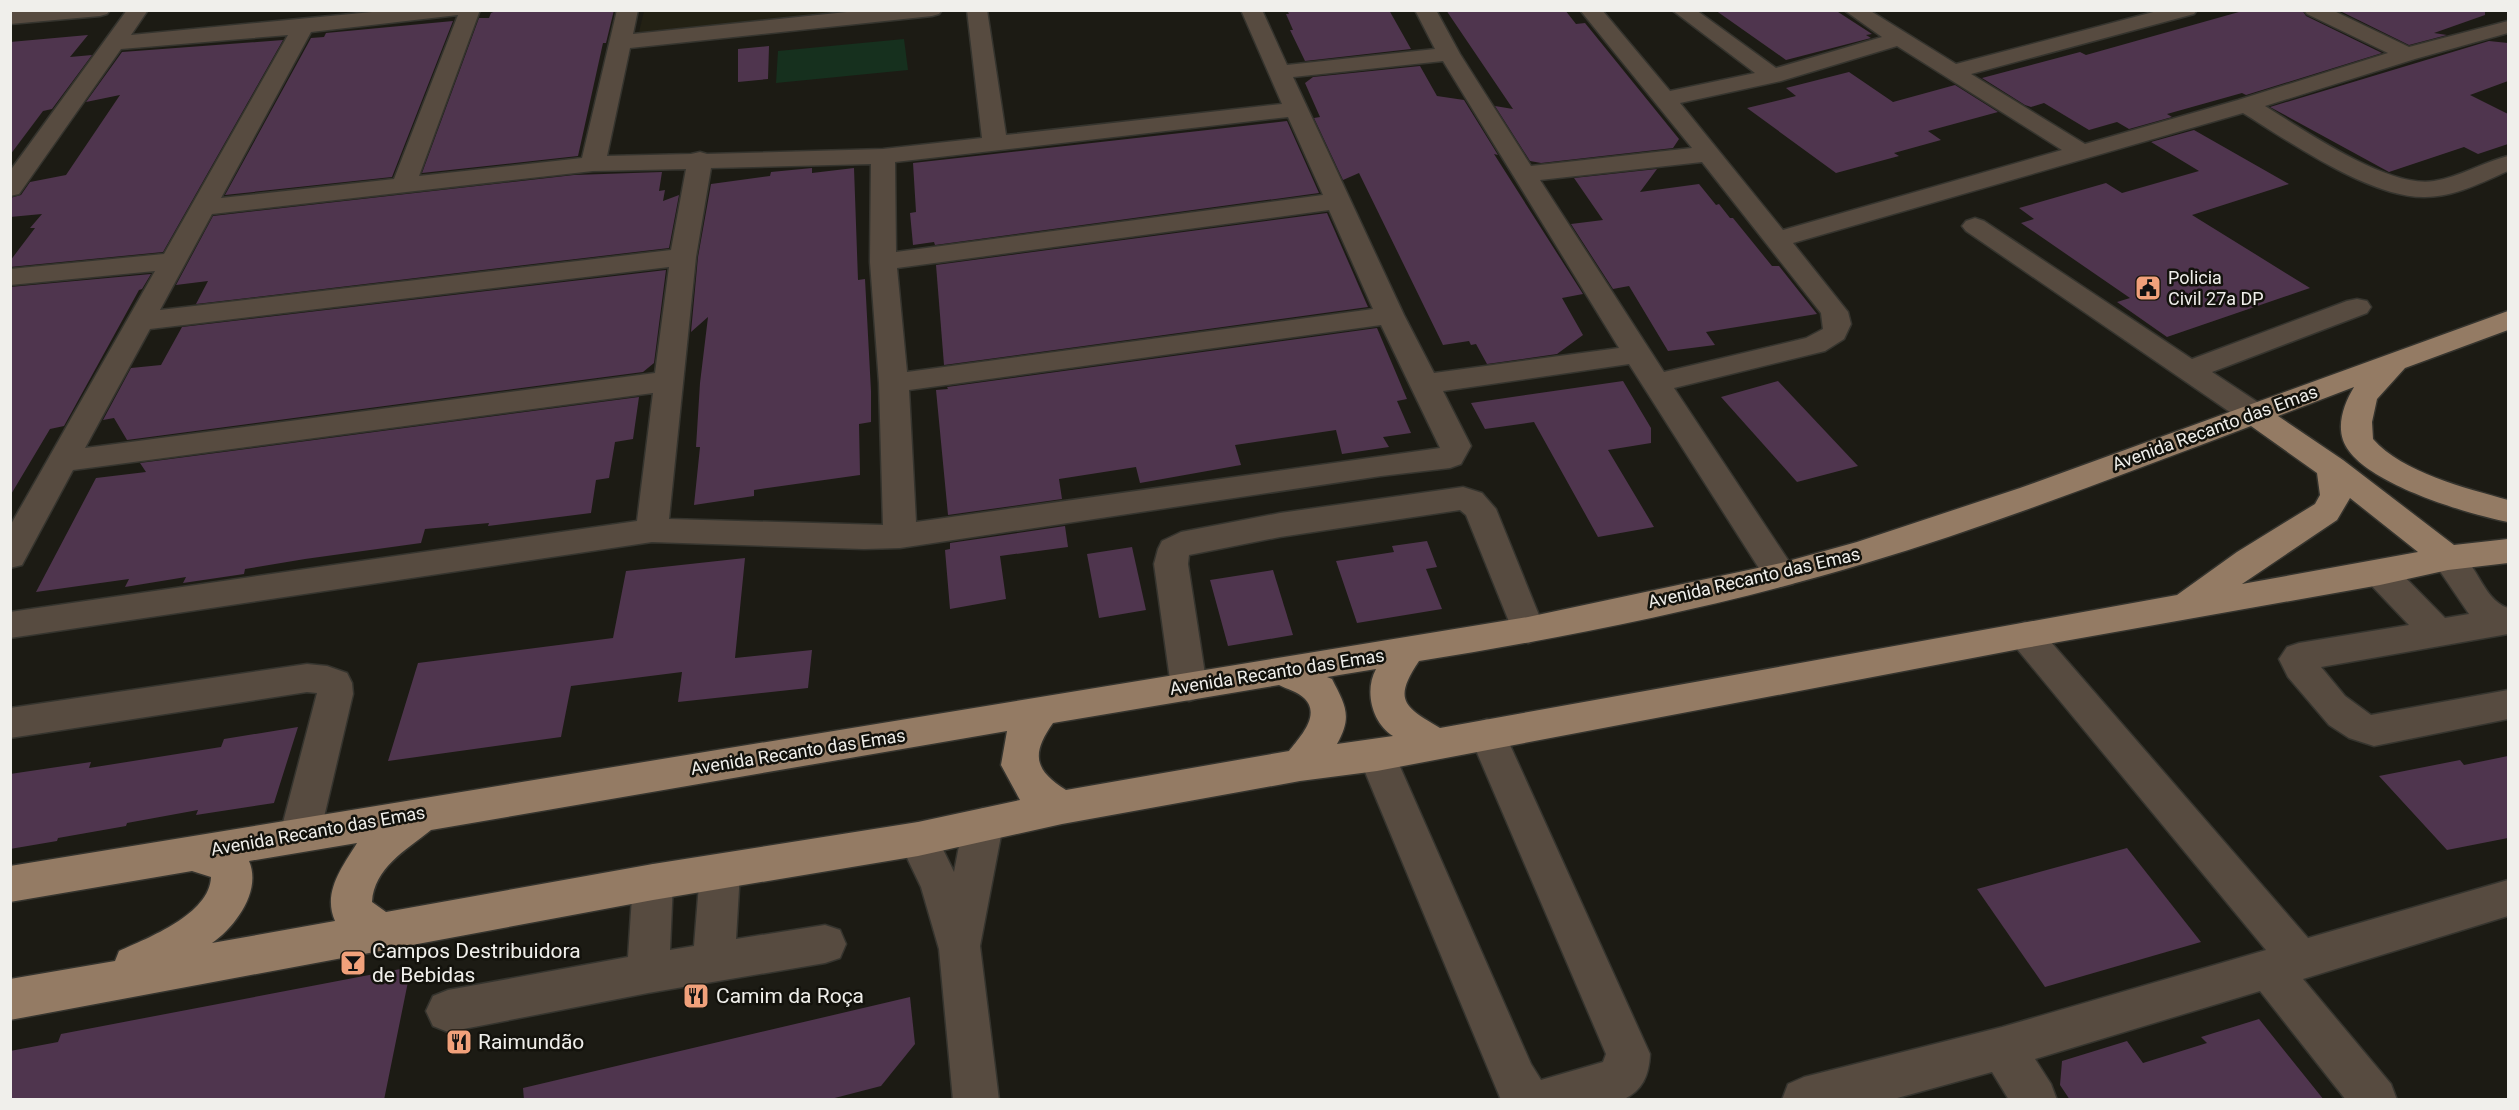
<svg xmlns="http://www.w3.org/2000/svg" width="2519" height="1110" viewBox="0 0 2519 1110" font-family="Roboto,sans-serif">
  <style>
    .built { fill: #232114 }
    .green { fill: #16301e }
    .building { fill: #4f354e }
    .lines { fill: none; stroke-linecap: round; stroke-linejoin: round }
    .minor-casing { stroke: #35342e; stroke-width: 3 }
    .major-casing { stroke: #35342e; stroke-width: 3 }
    .minor { fill: #574b40; fill-rule: evenodd }
    .major { fill: #947b64; fill-rule: evenodd }
    .labels { text-anchor: middle; stroke-width: 5; stroke-linejoin: round; paint-order: stroke }
    .poi-label { font-size: 18px; fill: #f0efeb; stroke: #13120c; text-anchor: start }
    .street-label { font-size: 18px; fill: #f0efeb; stroke: #13120c }
    .near-poi-label { font-size: 21px; fill: #f0efeb; stroke: #13120c; text-anchor: start }
  </style>
  <rect width="100%" height="100%" fill="#1c1b14"/>
  <path class="built" d="M644 11H864L639 32Z"/>
  <path class="green" d="M904 39 908 70 776 83 778 51Z"/>
  <g class="building">
    <path d="M498 10H614L606 43H603L578 156 422 173 479 18H489L491 13Z"/>
    <path d="M1287 10H1389L1411 49 1305 61 1290 30H1293L1286 14H1289Z"/>
    <path d="M1446 10H1565L1576 24 1585 23 1679 139 1673 148 1541 163 1530 161 1495 106 1513 109Z"/>
    <path d="M1715 10H1835L1872 34 1866 35 1871 38 1786 60Z"/>
    <path d="M2246 10H2302L2306 16 2382 53 2246 95 2242 93 2167 114 2172 117 2129 129 2117 122 2089 130 2044 103 2031 107 2025 105 1982 78 2080 52 2086 55Z"/>
    <path d="M2338 10H2485V15L2434 33 2447 35 2409 45Z"/>
    <path d="M453 21 392 177 225 195 311 38 324 37 326 33Z"/>
    <path d="M88 35 70 57 92 55 52 109 43 111 10 155V42Z"/>
    <path d="M283 40 163 252 10 267V261L35 228H30L42 214 10 217V198L21 195 30 182 66 175 120 95 86 102 122 52Z"/>
    <path d="M2489 41 2508 43V81L2470 95 2508 114V144L2478 154 2464 147 2389 172 2270 107Z"/>
    <path d="M769 46 768 79 738 82V49Z"/>
    <path d="M1420 66 1437 96 1464 100 1498 155 1494 154 1583 294 1562 298 1583 335 1557 354 1487 364 1476 344 1471 345 1469 341 1443 345 1359 173 1343 180 1314 118 1320 117 1305 83 1313 77Z"/>
    <path d="M1849 72 1893 102 1955 85 1998 112 1928 131 1941 140 1894 153 1899 156 1836 173 1747 108 1796 96 1786 88Z"/>
    <path d="M1287 121 1319 193 935 245 934 242 913 245 910 213 916 212 913 163Z"/>
    <path d="M2194 130 2289 184 2192 215 2310 288 2167 337 2117 302 2130 298 2021 223 2034 219 2019 208 2106 183 2122 193 2199 171 2151 142Z"/>
    <path d="M812 168V173L854 168 858 280 865 279 871 391V422L859 424 860 475 754 490V496L694 505 700 447H696L700 383 708 317 691 332 698 257 711 184 770 176 771 172Z"/>
    <path d="M1657 169 1640 192 1699 184 1716 205 1719 204 1730 218H1733L1772 266H1779L1817 314 1706 332 1715 345 1668 351 1629 286 1613 289 1571 224 1603 220 1574 178Z"/>
    <path d="M662 172 659 191 665 190 663 201 679 195 669 248 196 304 208 281 176 285 213 216 574 175Z"/>
    <path d="M1327 213 1368 307 944 365 936 265Z"/>
    <path d="M666 270 654 363 643 372 127 440 114 418 103 420 131 368 161 365 182 327Z"/>
    <path d="M151 274 142 289 139 290 64 426 50 429 10 496V287Z"/>
    <path d="M1377 328 1407 399 1397 401 1411 433 1383 437 1389 447 1342 454 1336 430 1235 445 1241 465 1140 483 1136 467 1059 479 1062 499 948 515 936 390 948 389 947 387Z"/>
    <path d="M1623 381 1651 428V443L1608 450 1654 527 1598 537 1534 422 1485 429 1471 403Z"/>
    <path d="M1778 381 1858 466 1797 482 1721 397Z"/>
    <path d="M639 397 633 439 615 442 609 478 596 480 591 513 488 526 489 523 425 529 421 543 305 559 245 569 244 574 183 583 186 577 125 587 129 579 36 592 96 478 146 472 140 463Z"/>
    <path d="M1065 526 1068 547 1000 556 1006 599 950 609 945 550 950 549V543Z"/>
    <path d="M1427 541 1437 567 1426 569 1442 609 1357 623 1336 561 1394 552 1392 546Z"/>
    <path d="M1132 547 1146 610 1099 618 1087 554Z"/>
    <path d="M745 558 735 658 812 650 808 688 678 702 682 672 571 686 561 737 388 761 418 663 613 638 626 571Z"/>
    <path d="M1273 570 1293 635 1228 646 1210 580Z"/>
    <path d="M298 727 274 803 196 815 198 810 127 823 126 826 58 838 57 841 10 849V774L91 762 89 768 221 747 224 739Z"/>
    <path d="M2508 756V838L2447 850 2379 776 2460 760 2464 765Z"/>
    <path d="M2127 848 2201 942 2045 987 1977 889Z"/>
    <path d="M411 967 384 1100H10V1051L58 1042 61 1034Z"/>
    <path d="M910 997 915 1044 881 1086 827 1100H524L523 1088Z"/>
    <path d="M2259 1019 2324 1100H2070L2060 1085 2062 1061 2127 1041 2143 1063 2207 1043 2201 1037Z"/>
  </g>
  <g class="lines">
    <g class="minor-casing">
      <g id="minor">
        <path d="M24 10H110L107 14 100 16 10 24V12Z"/>
        <path d="M127 10H148L131 35 393 10H480L419 176 582 158 617 10H638L633 34 866 10H942L939 14 932 16 630 48 607 156 691 154 700 152 707 154 883 149 982 138 967 10H987L1006 135 1282 104 1241 10H1262L1287 65 1435 49 1415 10H1436L1460 54 1531 166 1692 148 1580 10H1602L1670 91 1755 73 1672 10H1696L1776 68 1882 37 1844 10H1869L1956 64 2161 10H2197L2194 14 1971 74 2085 144 2238 100 2388 53 2307 14 2304 10H2332L2409 47 2508 21V33L2415 59 2265 106C2304 130 2389 189 2434 181 2460 177 2483 162 2508 156V171C2483 182 2454 197 2425 197 2370 198 2290 142 2243 113L1793 243 1848 312 1851 324 1844 339 1825 351 1674 388 1798 575 1793 584 1781 587 1769 584 1629 364 1443 391 1471 446 1461 464 1450 468 1381 476 900 548 864 549 652 542 10 638V612L637 521 653 393 73 470 22 565 10 568V526L155 271 10 285V269L164 254 288 35 121 49 19 194 10 196V171ZM458 15 394 179 221 198 311 32ZM1897 46 2062 150 1783 230 1680 103 1781 81ZM1443 61 1619 348 1434 373 1404 315 1293 77ZM1288 117 1323 195 896 252 895 162ZM1702 162 1821 313 1823 329 1806 338 1664 372 1540 180ZM871 164 870 262 879 383 883 525 669 519 696 257 711 168ZM686 169 671 250 160 310 212 214 593 171ZM1329 210 1373 309 907 372 897 268ZM669 267 655 373 85 448 150 329ZM1381 325 1440 448 916 522 909 390Z"/>
        <path d="M1975 218 1984 221 2192 359 2347 301 2357 299 2367 301 2371 307 2367 313 2212 372 2265 407 2269 414 2265 421 2254 424 2243 421 1966 231 1962 226 1966 221Z"/>
        <path d="M1463 487 1482 493 1496 509 1545 630 1540 639 1528 643 1516 639 1466 515 1460 510 1280 537 1189 555 1188 564 1207 687 1202 697 1189 701 1176 697 1171 687 1154 564 1158 549 1162 541 1181 532 1280 513Z"/>
        <path d="M2448 546C2477 555 2480 599 2508 608V634L2321 667 2345 696 2371 715 2508 690V719L2374 746 2349 738 2329 725 2288 677 2279 659 2287 647 2299 643 2409 625 2368 582 2363 573 2368 564 2380 561 2392 564 2445 618 2469 614 2431 558 2436 549Z"/>
        <path d="M2025 622 2037 626 2308 938 2508 880V916L2303 979 2391 1084 2397 1100H2346L2260 991 2035 1059 2051 1084 2057 1100H2009L1992 1072 1890 1100H1782L1788 1084 1804 1077 2002 1027 2266 950 2013 644 2008 635 2013 626Z"/>
        <path d="M307 664 327 666 347 673 352 683 353 694 320 834 314 846 300 851 286 846 280 834 317 693 307 692 10 738V708Z"/>
        <path d="M1487 719 1500 723 1505 734 1650 1054C1649 1075 1643 1091 1622 1100H1501L1358 755 1364 744 1377 739 1390 744 1531 1064 1541 1080 1603 1062 1606 1054 1469 734 1474 723Z"/>
        <path d="M983 808 997 813 1003 825 980 946 999 1100H953L939 949 921 887 898 839 904 827 918 822 932 827 954 872 963 825 969 813Z"/>
        <path d="M720 854 734 859 740 872 736 939 825 925 840 930 846 944 840 958 825 963 648 993 448 1032 433 1026 426 1011 433 996 448 990 628 957 633 882 639 869 653 864 667 869 673 882 670 950 694 946 700 872 706 859Z"/>
      </g>
    </g>
    <g class="major-casing">
      <path id="major" d="M2508 311V330L2405 368 2377 399 2372 422 2373 439C2403 473 2466 488 2508 500V522C2468 514 2357 482 2343 440 2337 422 2345 402 2354 387L2278 416 2343 460 2454 545 2508 539V563L2448 570 2380 585 2025 648 1377 771 1300 781 1062 824 918 856 653 900 10 1020V979L115 961 119 951C148 938 210 914 211 877L192 871 10 902V866L1528 617 1781 563 1857 542 2020 488ZM2251 426 2317 473 2320 495 2315 504 2237 552 2177 595 1440 728C1405 707 1392 701 1419 661 1569 637 1720 607 1866 563 1996 524 2123 474 2251 426ZM2350 498 2418 552 2242 584 2337 520ZM1376 669C1364 691 1372 723 1393 736L1337 744C1353 716 1345 705 1332 679L1327 677ZM1279 685C1287 689 1298 692 1304 698 1322 715 1299 738 1289 751L1066 790C1034 770 1031 754 1053 723ZM1007 731 1001 765 1020 800 918 822 653 864 386 912 372 902C374 868 406 850 431 830ZM357 843C343 866 322 892 335 921L212 943C235 927 262 891 249 861Z"/>
    </g>
    <use href="#minor" class="minor"/>
    <use href="#major" class="major"/>
  </g>
  <defs>
    <g id="civic-square" transform="scale(1.35)"><rect x="-9" y="-9" width="18" height="18" rx="4" fill="#f1a17b" stroke="#13120c"/><path d="M-.6-6.5H3V-4.5H.6V-3L4-1V1h2V6H-6V1h2V-1L-.6-3ZM-1.2 2.5V6h2.4V2.5Z" fill="#111"/></g>
    <g id="bar-square" transform="scale(1.35)"><rect x="-9" y="-9" width="18" height="18" rx="4" fill="#f1a17b" stroke="#13120c"/><path d="M-6-5H6L.8 .8V4.5H3.5V6h-7V4.5H-.8V.8Z" fill="#111"/></g>
    <g id="restaurant-square" transform="scale(1.35)"><rect x="-9" y="-9" width="18" height="18" rx="4" fill="#f1a17b" stroke="#13120c"/><path d="M-5-6h1v4h1v-4h1v4h1v-4h1v5L-1.5 .5V6h-2V.5L-5-1ZM5-6V6H3V1.5H1.5Q1.5-4 5-6Z" fill="#111"/></g>
  </defs>
  <g fill-rule="evenodd">
    <use href="#civic-square" x="2148" y="288"/>
    <use href="#bar-square" x="353" y="963"/>
    <use href="#restaurant-square" x="696" y="996"/>
    <use href="#restaurant-square" x="459" y="1042"/>
  </g>
  <g class="labels">
    <g class="poi-label">
      <text x="2168" y="284">Policia<tspan x="2168" dy="21">Civil 27a DP</tspan></text>
    </g>
    <g class="street-label">
      <text transform="translate(2215 428) rotate(-20)" y="6">Avenida Recanto das Emas</text>
      <text transform="translate(1754 578) rotate(-13)" y="6">Avenida Recanto das Emas</text>
      <text transform="translate(1277 672) rotate(-9)" y="6">Avenida Recanto das Emas</text>
      <text transform="translate(798 752) rotate(-9)" y="6">Avenida Recanto das Emas</text>
      <text transform="translate(318 831) rotate(-10)" y="6">Avenida Recanto das Emas</text>
    </g>
    <g class="near-poi-label">
      <text x="372" y="958">Campos Destribuidora<tspan x="372" dy="24">de Bebidas</tspan></text>
      <text x="716" y="1003">Camim da Roça</text>
      <text x="478" y="1049">Raimundão</text>
    </g>
  </g>
  <rect width="2519" height="1110" fill="none" stroke="#f0efeb" stroke-width="24"/>
</svg>
